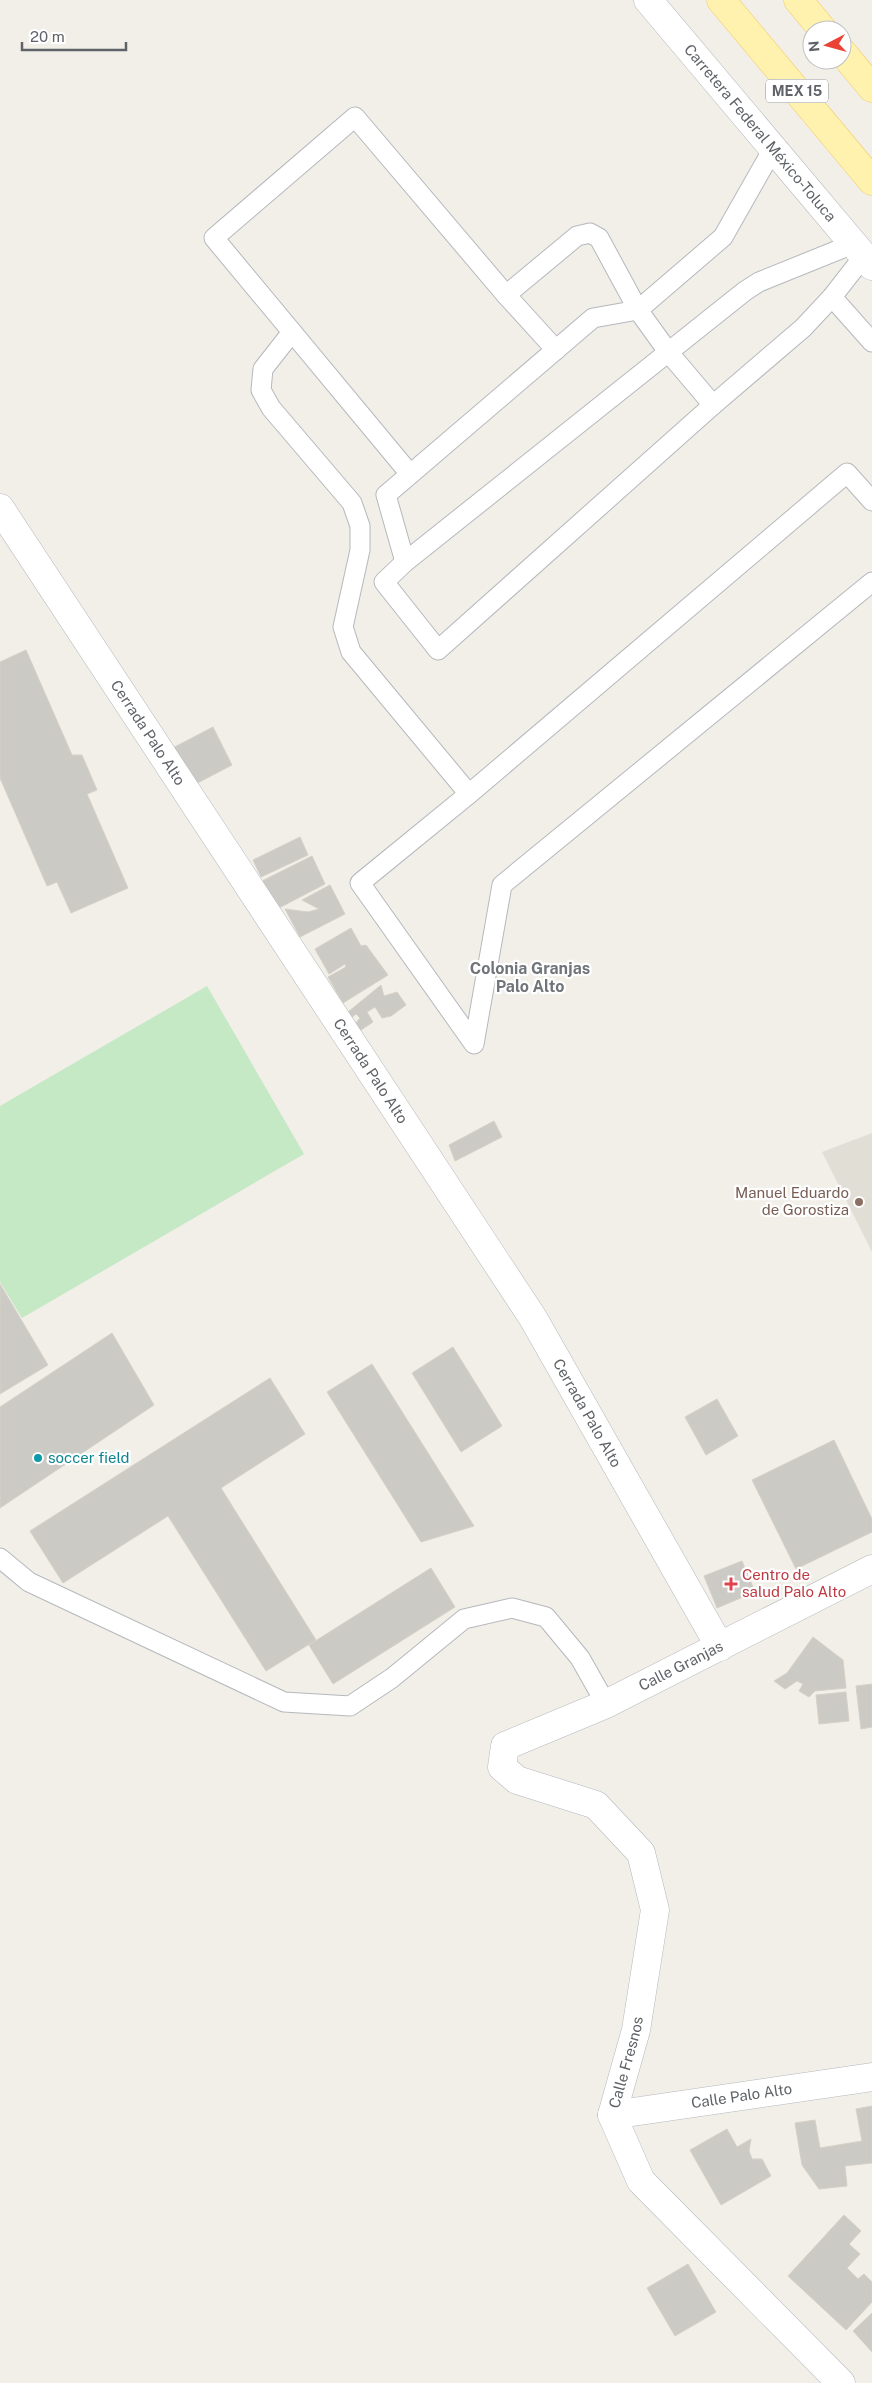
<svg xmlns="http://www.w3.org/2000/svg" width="872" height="2383" viewBox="0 0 872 2383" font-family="'Public Sans',sans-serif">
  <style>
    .education { fill: #e1ded6 }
    .green { fill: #c5e8c5 }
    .building { fill: #cccac5; stroke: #d6d1c6 }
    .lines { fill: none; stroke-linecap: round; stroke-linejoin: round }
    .service-casing { stroke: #b5b8bc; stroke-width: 21 }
    .minor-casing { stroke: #b5b8bc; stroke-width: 29 }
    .primary-casing { stroke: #f2c960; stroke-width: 29 }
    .service { stroke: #fff; stroke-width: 19 }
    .minor { stroke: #fff; stroke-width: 28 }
    .primary { stroke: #fff2af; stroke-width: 28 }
    .education-dot { fill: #8d6e63; stroke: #fff; stroke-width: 2 }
    .culture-dot { fill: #0f9aa8; stroke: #fff; stroke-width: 2 }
    .health-dot { fill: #e0444e; stroke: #fff; stroke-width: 2 }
    .labels { text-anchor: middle; stroke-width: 4.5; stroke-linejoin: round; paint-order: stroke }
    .shield { fill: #fff; stroke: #8f9295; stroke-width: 1 }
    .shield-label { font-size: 14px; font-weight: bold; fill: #5f6368 }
    .street-label { font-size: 15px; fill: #5f6368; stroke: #fff }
    .education-label { font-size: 15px; fill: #785e54; stroke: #fff; text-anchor: end }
    .culture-label { font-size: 15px; fill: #0d838f; stroke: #fff; text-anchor: start }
    .health-label { font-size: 15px; fill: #be3a42; stroke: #fff; text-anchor: start }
    .neighbourhood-label { font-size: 16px; font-weight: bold; fill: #70757a; stroke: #fff }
  </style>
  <rect width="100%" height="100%" fill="#f1efe8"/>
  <path class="education" d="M872 1133V1252L822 1152Z"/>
  <path class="green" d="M207 986 304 1154 22 1318 0 1282V1106Z"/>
  <g class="building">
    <path d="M26 650 72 755H82L97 790 87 794 128 888 71 913 57 882 47 886 0 778V662Z"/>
    <path d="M213 727 232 765 186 789 167 751Z"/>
    <path d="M300 837 308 855 261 877 253 860Z"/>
    <path d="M312 856 325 884 277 909 262 881Z"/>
    <path d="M330 885 345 914 300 937 285 909 308 912 319 909 302 900Z"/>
    <path d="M351 928 361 946 366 945 388 975 343 1003 328 977 346 967 345 964 329 974 315 949Z"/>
    <path d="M381 985 384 996 397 992 406 1005 391 1016 382 1018 375 1007 367 1012 373 1022 358 1032 354 1025 360 1018 356 1014 350 1019 348 1012Z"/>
    <path d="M494 1121 502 1137 455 1161 449 1145Z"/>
    <path d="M0 1284 48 1365 0 1394Z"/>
    <path d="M112 1333 154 1405 0 1508V1407Z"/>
    <path d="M453 1347 502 1426 461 1452 412 1373Z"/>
    <path d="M372 1364 474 1526 421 1542 327 1392Z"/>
    <path d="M270 1378 305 1434 221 1488 316 1640 266 1671 168 1516 63 1583 30 1531Z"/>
    <path d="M717 1399 738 1436 706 1455 685 1417Z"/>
    <path d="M834 1440 872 1519V1532L796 1569 752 1480Z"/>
    <path d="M742 1561 755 1592 717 1608 704 1576Z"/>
    <path d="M431 1568 455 1607 333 1684 309 1645Z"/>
    <path d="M813 1637 843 1660 846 1688 815 1691 809 1697 799 1691 803 1684 797 1681 785 1689 774 1681 787 1673Z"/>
    <path d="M872 1684V1727L861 1729 856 1686Z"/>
    <path d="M846 1692 849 1721 819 1724 816 1695Z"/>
    <path d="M872 2106V2163L845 2166 847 2186 819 2189 802 2165 795 2123 815 2120 820 2148 862 2141 856 2109Z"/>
    <path d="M727 2129 737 2147 751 2139 749 2151 752 2159H762L771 2176 721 2205 690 2150Z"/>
    <path d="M844 2215 861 2231 849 2244 860 2254 847 2268 858 2279 864 2274 872 2282V2302L846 2330 788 2276Z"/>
    <path d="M688 2264 716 2312 675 2336 647 2288Z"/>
    <path d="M872 2313V2352L853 2331Z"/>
  </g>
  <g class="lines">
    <g class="service-casing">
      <g id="service">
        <path d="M853 244 759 282 745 291 405 562 384 582 438 650 713 405 803 328 832 297 864 256"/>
        <path d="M506 295 577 236 590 233 599 238 638 310 669 353 713 405"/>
        <path d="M832 297 872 342"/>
        <path d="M292 332 263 369 261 390 271 408 352 503 360 526V550L343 627 351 652 469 794"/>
        <path d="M410 474 214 238 355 117 506 295 556 350"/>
        <path d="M872 501 847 473 469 794 360 883 474 1044 502 885 872 582"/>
        <path d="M405 562 386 495 593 318 638 310 723 237 773 149"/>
        <path d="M0 1558 29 1582 284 1702 350 1706 392 1678 464 1619 512 1608 546 1617 580 1658 606 1704"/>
      </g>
    </g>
    <g class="minor-casing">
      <g id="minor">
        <path id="s1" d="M648 0 872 266"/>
        <path id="s2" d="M0 508 533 1318 720 1647"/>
        <path id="s3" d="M612 2115 872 2077"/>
        <path id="s4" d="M841 2383 641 2181 612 2115 636 2030 655 1910 641 1853 596 1805 517 1780 502 1767 505 1746 606 1704 872 1569"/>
      </g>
    </g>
    <g class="primary-casing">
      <g id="primary">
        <path d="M721 0 872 181"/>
        <path d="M798 0 823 30"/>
        <path d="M842 52 872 88"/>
      </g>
    </g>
    <use href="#service" class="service"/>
    <use href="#minor" class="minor"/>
    <use href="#primary" class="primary"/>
  </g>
  <circle class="education-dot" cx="859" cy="1202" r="5"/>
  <circle class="culture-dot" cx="38" cy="1458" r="5"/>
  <path class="health-dot" d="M728.5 1576.5h5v5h5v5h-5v5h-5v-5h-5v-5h5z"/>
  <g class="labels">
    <rect class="shield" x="766" y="79.5" width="62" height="23" rx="4"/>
    <g class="shield-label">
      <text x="797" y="96">MEX 15</text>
    </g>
    <g class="street-label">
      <text dy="5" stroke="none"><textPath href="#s1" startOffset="174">Carretera Federal México-Toluca</textPath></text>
      <text dy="5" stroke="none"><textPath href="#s2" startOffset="269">Cerrada Palo Alto</textPath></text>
      <text dy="5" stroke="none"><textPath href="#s2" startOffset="674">Cerrada Palo Alto</textPath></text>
      <text dy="5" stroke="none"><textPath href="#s2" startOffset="1079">Cerrada Palo Alto</textPath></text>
      <text dy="5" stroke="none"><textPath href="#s4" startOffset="1008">Calle Granjas</textPath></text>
      <text dy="5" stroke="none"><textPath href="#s4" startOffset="411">Calle Fresnos</textPath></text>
      <text dy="5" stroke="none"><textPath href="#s3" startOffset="131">Calle Palo Alto</textPath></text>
    </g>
    <g class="education-label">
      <text x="849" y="1198">Manuel Eduardo<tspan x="849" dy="17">de Gorostiza</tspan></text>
    </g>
    <g class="culture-label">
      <text x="48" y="1463">soccer field</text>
    </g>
    <g class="health-label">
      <text x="742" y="1580">Centro de<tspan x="742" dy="17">salud Palo Alto</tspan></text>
    </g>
    <g class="neighbourhood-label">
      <text x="530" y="974">Colonia Granjas<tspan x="530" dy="18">Palo Alto</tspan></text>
    </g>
  </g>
  <g transform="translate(827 45) rotate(264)"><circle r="24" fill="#ffffff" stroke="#bfc1c3"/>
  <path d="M0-4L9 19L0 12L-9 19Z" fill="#ea4335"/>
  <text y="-8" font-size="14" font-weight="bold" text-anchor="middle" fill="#5f6368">N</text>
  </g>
  <path d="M22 42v8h104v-8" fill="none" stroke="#5f6368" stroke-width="2.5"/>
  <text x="30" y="42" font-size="15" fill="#5f6368" stroke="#ffffff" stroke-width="4" paint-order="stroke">20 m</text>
</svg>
